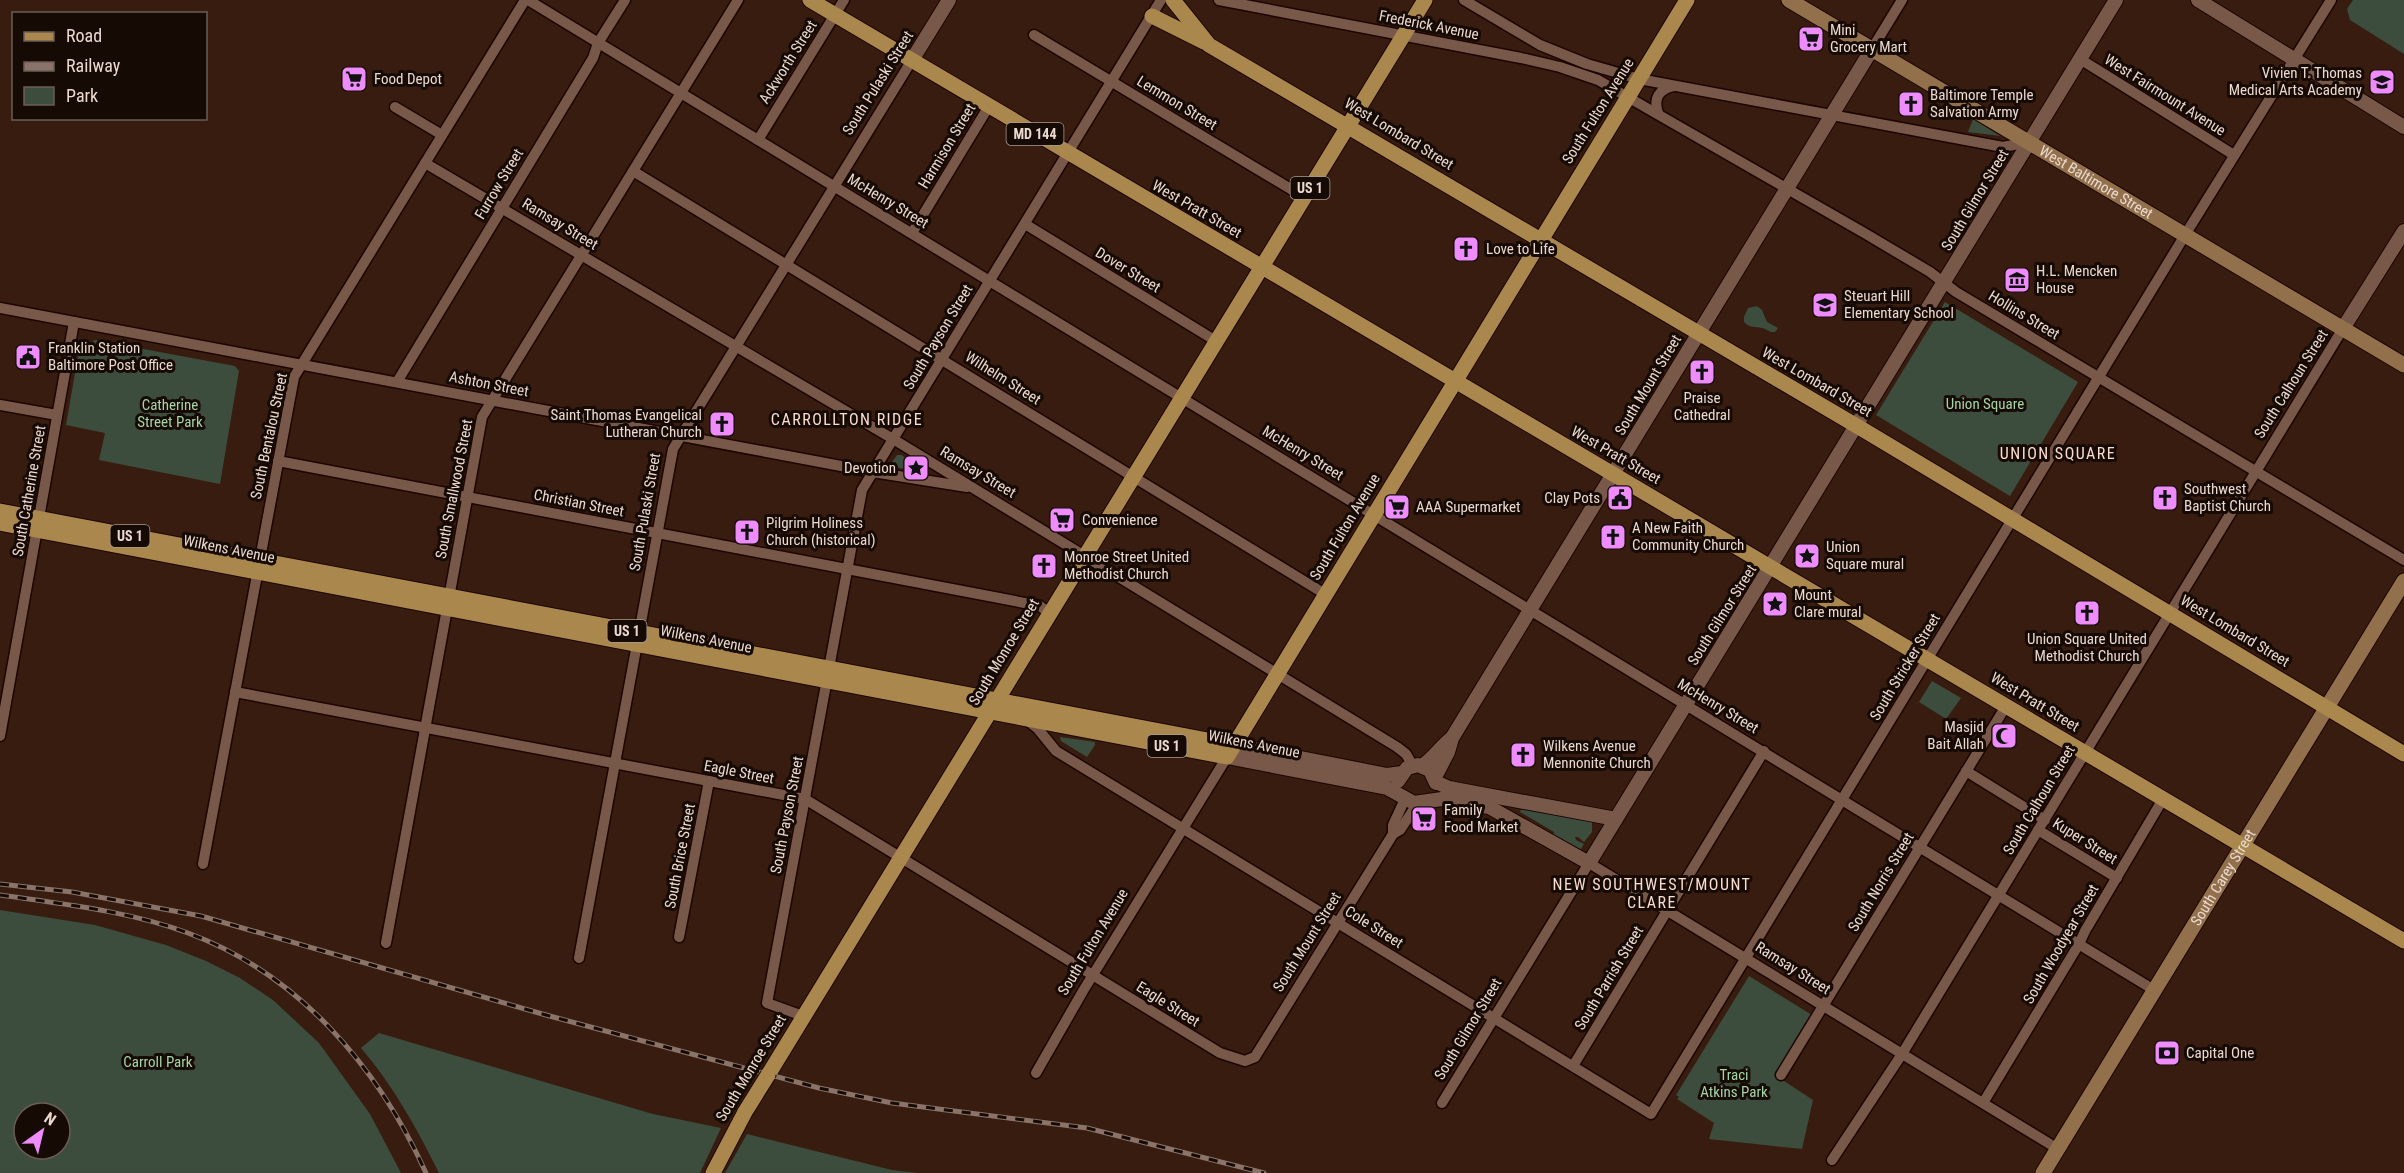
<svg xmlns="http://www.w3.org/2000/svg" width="2404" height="1173" viewBox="0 0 2404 1173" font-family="'Roboto Condensed',sans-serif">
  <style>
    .green { fill: #3c4d3d; fill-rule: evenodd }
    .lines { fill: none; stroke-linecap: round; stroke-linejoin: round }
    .minor-casing { stroke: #1d0500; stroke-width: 13 }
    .tertiary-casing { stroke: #1d0500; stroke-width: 16 }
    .secondary-casing { stroke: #1d0500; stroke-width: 17 }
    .primary-casing { stroke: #1d0500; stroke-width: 17 }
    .minor { stroke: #785849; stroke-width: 10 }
    .tertiary { stroke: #785849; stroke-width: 14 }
    .secondary { stroke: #91704b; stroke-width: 15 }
    .primary { stroke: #aa874d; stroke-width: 15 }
    .rail-casing { stroke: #8a7368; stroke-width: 5 }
    .rail { stroke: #160a05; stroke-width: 3; stroke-dasharray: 9; stroke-linecap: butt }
    .primary-bridge-casing { stroke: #1d0500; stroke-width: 17; stroke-linecap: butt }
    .primary-bridge { stroke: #aa874d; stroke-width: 15 }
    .labels { text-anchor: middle; stroke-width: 6; stroke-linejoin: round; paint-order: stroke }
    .shield { fill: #160a05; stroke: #ab9b93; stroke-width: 1.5 }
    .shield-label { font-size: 14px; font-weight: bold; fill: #ebd9d0 }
    .street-label { font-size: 15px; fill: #ebd9d0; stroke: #160a05 }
    .poi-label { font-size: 15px; fill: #ebd9d0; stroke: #160a05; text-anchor: start }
    .park-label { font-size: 15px; fill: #a4d5a5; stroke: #160a05 }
    .neighbourhood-label { font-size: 16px; letter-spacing: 1.5px; fill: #fbddcf; stroke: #160a05 }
  </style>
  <rect width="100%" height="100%" fill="#371c0f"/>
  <g class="green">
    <path d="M2353 0H2404V54L2350 20 2347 9Z"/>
    <path d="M1973 119 2000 136 1968 132Z"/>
    <path d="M1945 302 2078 382 2010 496 1876 415Z"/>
    <path d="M1757 306 1762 310 1767 322 1778 328 1775 332C1769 333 1768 329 1762 328 1754 326 1751 329 1744 322V317L1748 308Z"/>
    <path d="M95 340 235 366 239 371 220 484 99 460 105 433 66 425 79 350Z"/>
    <path d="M901 455 923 468 924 471 922 472 894 467 892 462 897 455Z"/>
    <path d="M1932 681 1961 698 1946 719 1919 702Z"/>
    <path d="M1060 737 1095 742V745L1087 757 1061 741Z"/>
    <path d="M1523 805 1592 822V832L1584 842 1578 837H1575L1576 840 1584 844 1581 849 1578 850 1553 836 1554 832 1520 812Z"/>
    <path d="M0 910 95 925 166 945 206 961 240 978 273 1000 319 1043 370 1114 401 1173H0ZM24 1113H60V1149H24Z"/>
    <path d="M1749 976 1812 1015 1775 1075 1813 1100 1802 1149 1709 1139 1714 1123 1677 1099 1679 1097 1676 1095Z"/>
    <path d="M379 1033 653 1114 721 1128 700 1173H439C417 1129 393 1085 361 1048Z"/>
    <path d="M747 1134 892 1170 918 1173H725Z"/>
  </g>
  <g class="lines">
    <g class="minor-casing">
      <g id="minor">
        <path d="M528 0 2154 990"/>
        <path d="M1219 0 1521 58 1560 67 1598 80 1866 234 1930 272 1956 292 2404 560"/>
        <path d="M1464 0 1540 45 1587 64 1639 79 2003 147 2029 142"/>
        <path d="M1034 35 1304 197"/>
        <path d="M1872 49 1902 0"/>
        <path d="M2080 59 2234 155"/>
        <path d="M395 107 442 135"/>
        <path d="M1658 113C1653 98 1659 89 1674 86"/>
        <path d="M758 140 844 0"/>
        <path d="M425 163 893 439 1397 747 1406 754 1413 766"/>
        <path d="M633 171 1325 594"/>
        <path d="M1025 224 1216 341"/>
        <path d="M912 233 989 106"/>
        <path d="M0 308 873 472 967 487"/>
        <path d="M397 382 593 58 598 43 625 0"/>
        <path d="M0 405 57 415"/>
        <path d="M278 461 994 597 1040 606 1049 613"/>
        <path d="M235 692 805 799 1220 1053 1245 1061 1255 1057 1393 834V825L1405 799"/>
        <path d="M1027 720 1038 729 1056 751 1651 1114 2185 235 2331 0"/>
        <path d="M0 736 74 322"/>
        <path d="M1966 771 2045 820"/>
        <path d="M2038 830 2117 878"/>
        <path d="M1393 834 1400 830 1418 803"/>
        <path d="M203 864 294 377 525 0"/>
        <path d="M679 937 709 781"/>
        <path d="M386 943 482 417 738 0"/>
        <path d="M579 958 673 449 912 60"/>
        <path d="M803 1016 767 1003 862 490 1161 0"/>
        <path d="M1573 1066 1764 751"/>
        <path d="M1036 1073 1083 991 1227 757"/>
        <path d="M1781 1075 2006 706"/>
        <path d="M1442 1103 1589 863 2058 1149"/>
        <path d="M1983 1103 2079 944 2085 931 2163 799"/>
        <path d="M1832 1160 1902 1054 2342 330"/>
      </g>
    </g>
    <g class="tertiary-casing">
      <g id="tertiary">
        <path d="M2198 0 2404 127"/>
        <path d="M912 60 949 0"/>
        <path d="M2342 330 2404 231"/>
        <path d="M1234 745 1387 775 1402 773"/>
        <path d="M1227 757 1387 788 1414 803 1442 799 1489 807 1589 863 2116 0"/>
        <path d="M1422 766C1434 758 1441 746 1452 738"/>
        <path d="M1435 777 1448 752 1452 738 1872 49"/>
        <path d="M1398 781 1407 768 1418 765 1430 770 1436 783"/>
        <path d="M1436 782 1449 788 1616 819"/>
      </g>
    </g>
    <g class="secondary-casing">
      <g id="secondary">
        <path id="s1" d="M1789 0 2404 365"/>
        <path id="s2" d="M2043 1173 2404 581"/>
      </g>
    </g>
    <g class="primary-casing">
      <g id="primary">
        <path d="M810 0 2404 941"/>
        <path d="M1173 0 1209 45 1867 432 2404 754"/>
        <path d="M1152 16 1204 42"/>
        <path d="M0 511 1234 745"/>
        <path d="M0 523 1227 757 1687 0"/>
        <path d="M768 1075 1425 0"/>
        <path d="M713 1173 745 1112"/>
      </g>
    </g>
    <use href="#minor" class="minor"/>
    <use href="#tertiary" class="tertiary"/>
    <use href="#secondary" class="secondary"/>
    <use href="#primary" class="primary"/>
    <g class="rail-casing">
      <g id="rail">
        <path d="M0 884 72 892 201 916 546 1015 819 1088 892 1103 1087 1128 1264 1173"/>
        <path d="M0 895C62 904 129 911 188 933 299 974 378 1067 426 1173"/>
      </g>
    </g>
    <use href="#rail" class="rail"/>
    <g class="primary-bridge-casing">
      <path id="primary-bridge" d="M745 1112 768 1075"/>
    </g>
    <use href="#primary-bridge" class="primary-bridge"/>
  </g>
  <defs>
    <g id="supermarket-square" transform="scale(1.35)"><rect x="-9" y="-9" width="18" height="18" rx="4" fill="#ed8cfa" stroke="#160a05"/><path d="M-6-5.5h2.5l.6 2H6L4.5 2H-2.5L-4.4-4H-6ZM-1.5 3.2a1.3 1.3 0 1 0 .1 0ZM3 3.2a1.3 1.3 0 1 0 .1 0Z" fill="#111"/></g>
    <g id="school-square" transform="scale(1.35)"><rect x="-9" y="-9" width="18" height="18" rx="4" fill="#ed8cfa" stroke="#160a05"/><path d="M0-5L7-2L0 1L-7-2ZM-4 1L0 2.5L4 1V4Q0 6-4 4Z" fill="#111"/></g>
    <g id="church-square" transform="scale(1.35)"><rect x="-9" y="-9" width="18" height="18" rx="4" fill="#ed8cfa" stroke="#160a05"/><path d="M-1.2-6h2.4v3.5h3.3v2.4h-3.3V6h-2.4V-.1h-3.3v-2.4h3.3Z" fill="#111"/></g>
    <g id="museum-square" transform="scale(1.35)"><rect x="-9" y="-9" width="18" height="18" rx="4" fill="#ed8cfa" stroke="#160a05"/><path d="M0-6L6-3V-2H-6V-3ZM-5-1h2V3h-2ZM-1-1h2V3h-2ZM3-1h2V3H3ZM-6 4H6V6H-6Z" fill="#111"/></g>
    <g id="civic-square" transform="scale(1.35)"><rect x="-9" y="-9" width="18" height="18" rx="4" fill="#ed8cfa" stroke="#160a05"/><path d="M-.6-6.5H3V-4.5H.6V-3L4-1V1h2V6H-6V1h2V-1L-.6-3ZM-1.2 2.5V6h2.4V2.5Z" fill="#111"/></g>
    <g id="sight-square" transform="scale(1.35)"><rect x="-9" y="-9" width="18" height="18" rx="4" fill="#ed8cfa" stroke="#160a05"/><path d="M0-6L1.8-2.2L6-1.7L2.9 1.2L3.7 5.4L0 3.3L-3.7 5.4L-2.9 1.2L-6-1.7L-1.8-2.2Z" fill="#111"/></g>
    <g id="mosque-square" transform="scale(1.35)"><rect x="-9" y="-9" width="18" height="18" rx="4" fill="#ed8cfa" stroke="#160a05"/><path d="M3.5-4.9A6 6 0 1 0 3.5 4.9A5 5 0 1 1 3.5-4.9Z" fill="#111"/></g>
    <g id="bank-square" transform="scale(1.35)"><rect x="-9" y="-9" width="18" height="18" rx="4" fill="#ed8cfa" stroke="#160a05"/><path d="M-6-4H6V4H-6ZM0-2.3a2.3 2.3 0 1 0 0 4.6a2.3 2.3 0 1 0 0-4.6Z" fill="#111"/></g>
  </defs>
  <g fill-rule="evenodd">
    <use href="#supermarket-square" x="1811" y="39"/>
    <use href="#supermarket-square" x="354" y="79"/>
    <use href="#school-square" x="2382" y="82"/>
    <use href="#church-square" x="1911" y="104"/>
    <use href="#church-square" x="1466" y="249"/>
    <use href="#museum-square" x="2017" y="280"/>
    <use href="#school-square" x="1825" y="305"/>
    <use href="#civic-square" x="28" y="357"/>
    <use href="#church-square" x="1702" y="372"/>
    <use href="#church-square" x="722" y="424"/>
    <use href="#sight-square" x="916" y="468"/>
    <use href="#civic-square" x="1620" y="498"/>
    <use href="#church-square" x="2165" y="498"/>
    <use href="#supermarket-square" x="1397" y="507"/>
    <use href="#supermarket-square" x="1062" y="520"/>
    <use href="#church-square" x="747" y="532"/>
    <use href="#church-square" x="1613" y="537"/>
    <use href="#sight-square" x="1807" y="556"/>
    <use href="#church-square" x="1044" y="566"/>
    <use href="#sight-square" x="1775" y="604"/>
    <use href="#church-square" x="2087" y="613"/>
    <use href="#mosque-square" x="2004" y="736"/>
    <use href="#church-square" x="1523" y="755"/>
    <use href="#supermarket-square" x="1424" y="819"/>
    <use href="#bank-square" x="2167" y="1053"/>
  </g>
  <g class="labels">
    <g class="shield">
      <rect x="1006.5" y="123" width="57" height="22" rx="4.5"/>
      <rect x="1290.5" y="177" width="39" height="22" rx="4.5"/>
      <rect x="110.5" y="525" width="39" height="22" rx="4.5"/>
      <rect x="607.5" y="620" width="39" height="22" rx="4.5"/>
      <rect x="1147.5" y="735" width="39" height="22" rx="4.5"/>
    </g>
    <g class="shield-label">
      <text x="1035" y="139">MD 144</text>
      <text x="1310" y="193">US 1</text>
      <text x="130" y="541">US 1</text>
      <text x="627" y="636">US 1</text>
      <text x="1167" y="751">US 1</text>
    </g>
    <g class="street-label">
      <text transform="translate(1429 25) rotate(11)" y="5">Frederick Avenue</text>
      <text transform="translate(788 62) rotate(-58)" y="5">Ackworth Street</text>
      <text transform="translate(878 83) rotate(-58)" y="5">South Pulaski Street</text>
      <text transform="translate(2165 95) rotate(32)" y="5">West Fairmount Avenue</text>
      <text transform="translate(1177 103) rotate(31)" y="5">Lemmon Street</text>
      <text transform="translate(1598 111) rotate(-58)" y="5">South Fulton Avenue</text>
      <text transform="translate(1399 134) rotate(31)" y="5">West Lombard Street</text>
      <text transform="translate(947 146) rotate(-59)" y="5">Harmison Street</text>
      <text dy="5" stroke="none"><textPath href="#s1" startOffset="357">West Baltimore Street</textPath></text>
      <text transform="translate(499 184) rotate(-59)" y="5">Furrow Street</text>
      <text transform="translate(1975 200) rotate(-59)" y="5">South Gilmor Street</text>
      <text transform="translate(888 201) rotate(31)" y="5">McHenry Street</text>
      <text transform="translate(1197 209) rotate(30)" y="5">West Pratt Street</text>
      <text transform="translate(560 224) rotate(31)" y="5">Ramsay Street</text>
      <text transform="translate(1128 270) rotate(31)" y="5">Dover Street</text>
      <text transform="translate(2024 315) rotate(31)" y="5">Hollins Street</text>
      <text transform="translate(938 337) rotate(-59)" y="5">South Payson Street</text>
      <text transform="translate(1003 378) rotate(32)" y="5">Wilhelm Street</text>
      <text transform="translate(1817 382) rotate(30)" y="5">West Lombard Street</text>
      <text transform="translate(489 384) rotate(11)" y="5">Ashton Street</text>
      <text transform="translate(2291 384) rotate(-58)" y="5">South Calhoun Street</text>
      <text transform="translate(1648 385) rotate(-59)" y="5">South Mount Street</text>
      <text transform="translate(269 436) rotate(-78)" y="5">South Bentalou Street</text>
      <text transform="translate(1303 453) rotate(31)" y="5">McHenry Street</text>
      <text transform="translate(1616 455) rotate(30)" y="5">West Pratt Street</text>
      <text transform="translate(978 472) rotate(31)" y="5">Ramsay Street</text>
      <text transform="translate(454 489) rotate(-79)" y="5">South Smallwood Street</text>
      <text transform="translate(29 491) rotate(-80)" y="5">South Catherine Street</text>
      <text transform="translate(579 503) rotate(11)" y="5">Christian Street</text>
      <text transform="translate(645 512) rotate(-80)" y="5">South Pulaski Street</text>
      <text transform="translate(1345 527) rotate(-59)" y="5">South Fulton Avenue</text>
      <text transform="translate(229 549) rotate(11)" y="5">Wilkens Avenue</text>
      <text transform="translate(1722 615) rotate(-58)" y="5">South Gilmor Street</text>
      <text transform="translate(2235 631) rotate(31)" y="5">West Lombard Street</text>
      <text transform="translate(706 639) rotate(11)" y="5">Wilkens Avenue</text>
      <text transform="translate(1004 652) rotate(-59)" y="5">South Monroe Street</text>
      <text transform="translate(1905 667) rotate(-59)" y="5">South Stricker Street</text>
      <text transform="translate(2035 702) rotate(31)" y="5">West Pratt Street</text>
      <text transform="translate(1718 706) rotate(31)" y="5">McHenry Street</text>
      <text transform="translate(1254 744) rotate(11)" y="5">Wilkens Avenue</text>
      <text transform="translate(739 772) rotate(11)" y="5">Eagle Street</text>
      <text transform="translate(2039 800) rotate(-59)" y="5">South Calhoun Street</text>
      <text transform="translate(787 815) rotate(-79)" y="5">South Payson Street</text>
      <text transform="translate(2085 841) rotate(32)" y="5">Kuper Street</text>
      <text transform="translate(680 856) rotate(-79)" y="5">South Brice Street</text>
      <text dy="5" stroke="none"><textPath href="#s2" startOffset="346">South Carey Street</textPath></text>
      <text transform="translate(1881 882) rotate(-59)" y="5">South Norris Street</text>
      <text transform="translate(1374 927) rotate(32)" y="5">Cole Street</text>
      <text transform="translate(1093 942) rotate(-59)" y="5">South Fulton Avenue</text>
      <text transform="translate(1307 942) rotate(-58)" y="5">South Mount Street</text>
      <text transform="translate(2061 944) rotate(-60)" y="5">South Woodyear Street</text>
      <text transform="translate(1793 968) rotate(32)" y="5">Ramsay Street</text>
      <text transform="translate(1609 978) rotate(-59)" y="5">South Parrish Street</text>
      <text transform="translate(1168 1004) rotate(32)" y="5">Eagle Street</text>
      <text transform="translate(1468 1029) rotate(-59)" y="5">South Gilmor Street</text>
      <text transform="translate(751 1068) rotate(-59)" y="5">South Monroe Street</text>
    </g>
    <g class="poi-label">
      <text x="1830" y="35">Mini<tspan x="1830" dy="17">Grocery Mart</tspan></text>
      <text x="2362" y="78" text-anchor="end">Vivien T. Thomas<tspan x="2362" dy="17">Medical Arts Academy</tspan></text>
      <text x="374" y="84">Food Depot</text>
      <text x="1930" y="100">Baltimore Temple<tspan x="1930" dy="17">Salvation Army</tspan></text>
      <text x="1486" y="254">Love to Life</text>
      <text x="2036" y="276">H.L. Mencken<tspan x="2036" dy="17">House</tspan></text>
      <text x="1844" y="301">Steuart Hill<tspan x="1844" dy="17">Elementary School</tspan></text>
      <text x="48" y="353">Franklin Station<tspan x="48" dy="17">Baltimore Post Office</tspan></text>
      <text x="1702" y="403" text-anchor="middle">Praise<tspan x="1702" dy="17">Cathedral</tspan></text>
      <text x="702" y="420" text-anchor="end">Saint Thomas Evangelical<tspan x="702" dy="17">Lutheran Church</tspan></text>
      <text x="896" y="473" text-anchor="end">Devotion</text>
      <text x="2184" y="494">Southwest<tspan x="2184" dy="17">Baptist Church</tspan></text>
      <text x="1600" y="503" text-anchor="end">Clay Pots</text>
      <text x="1416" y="512">AAA Supermarket</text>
      <text x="1082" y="525">Convenience</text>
      <text x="766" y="528">Pilgrim Holiness<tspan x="766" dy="17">Church (historical)</tspan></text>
      <text x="1632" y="533">A New Faith<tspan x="1632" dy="17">Community Church</tspan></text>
      <text x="1826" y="552">Union<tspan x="1826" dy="17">Square mural</tspan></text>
      <text x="1064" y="562">Monroe Street United<tspan x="1064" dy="17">Methodist Church</tspan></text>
      <text x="1794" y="600">Mount<tspan x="1794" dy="17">Clare mural</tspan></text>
      <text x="2087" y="644" text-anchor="middle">Union Square United<tspan x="2087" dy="17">Methodist Church</tspan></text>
      <text x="1984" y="732" text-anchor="end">Masjid<tspan x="1984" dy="17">Bait Allah</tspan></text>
      <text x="1543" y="751">Wilkens Avenue<tspan x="1543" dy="17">Mennonite Church</tspan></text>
      <text x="1444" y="815">Family<tspan x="1444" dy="17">Food Market</tspan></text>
      <text x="2186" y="1058">Capital One</text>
    </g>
    <g class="park-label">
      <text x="1985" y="409">Union Square</text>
      <text x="170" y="410">Catherine<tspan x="170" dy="17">Street Park</tspan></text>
      <text x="158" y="1067">Carroll Park</text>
      <text x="1734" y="1080">Traci<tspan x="1734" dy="17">Atkins Park</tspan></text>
    </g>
    <g class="neighbourhood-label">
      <text x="847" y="425">CARROLLTON RIDGE</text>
      <text x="2058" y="459">UNION SQUARE</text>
      <text x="1652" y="890">NEW SOUTHWEST/MOUNT<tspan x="1652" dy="18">CLARE</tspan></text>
    </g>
  </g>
  <rect x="12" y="12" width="195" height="108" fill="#160a05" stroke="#6b5d56" stroke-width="1.5"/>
  <rect x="24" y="32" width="30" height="9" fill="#aa874d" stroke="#6b5d56" stroke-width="1.5"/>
  <text x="66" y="42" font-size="18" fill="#ebd9d0">Road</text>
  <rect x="24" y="62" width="30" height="9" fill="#8a7368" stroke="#6b5d56" stroke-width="1.5"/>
  <text x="66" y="72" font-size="18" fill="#ebd9d0">Railway</text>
  <rect x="24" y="87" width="30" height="18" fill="#3c4d3d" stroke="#6b5d56" stroke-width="1.5"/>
  <text x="66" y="102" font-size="18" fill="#ebd9d0">Park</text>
  <g transform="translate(42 1131) rotate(34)"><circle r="28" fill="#160a05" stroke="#6b5d56" stroke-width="1.5"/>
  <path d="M0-4.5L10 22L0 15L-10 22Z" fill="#ed8cfa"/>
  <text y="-9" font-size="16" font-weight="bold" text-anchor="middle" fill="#ebd9d0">N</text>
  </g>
</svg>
